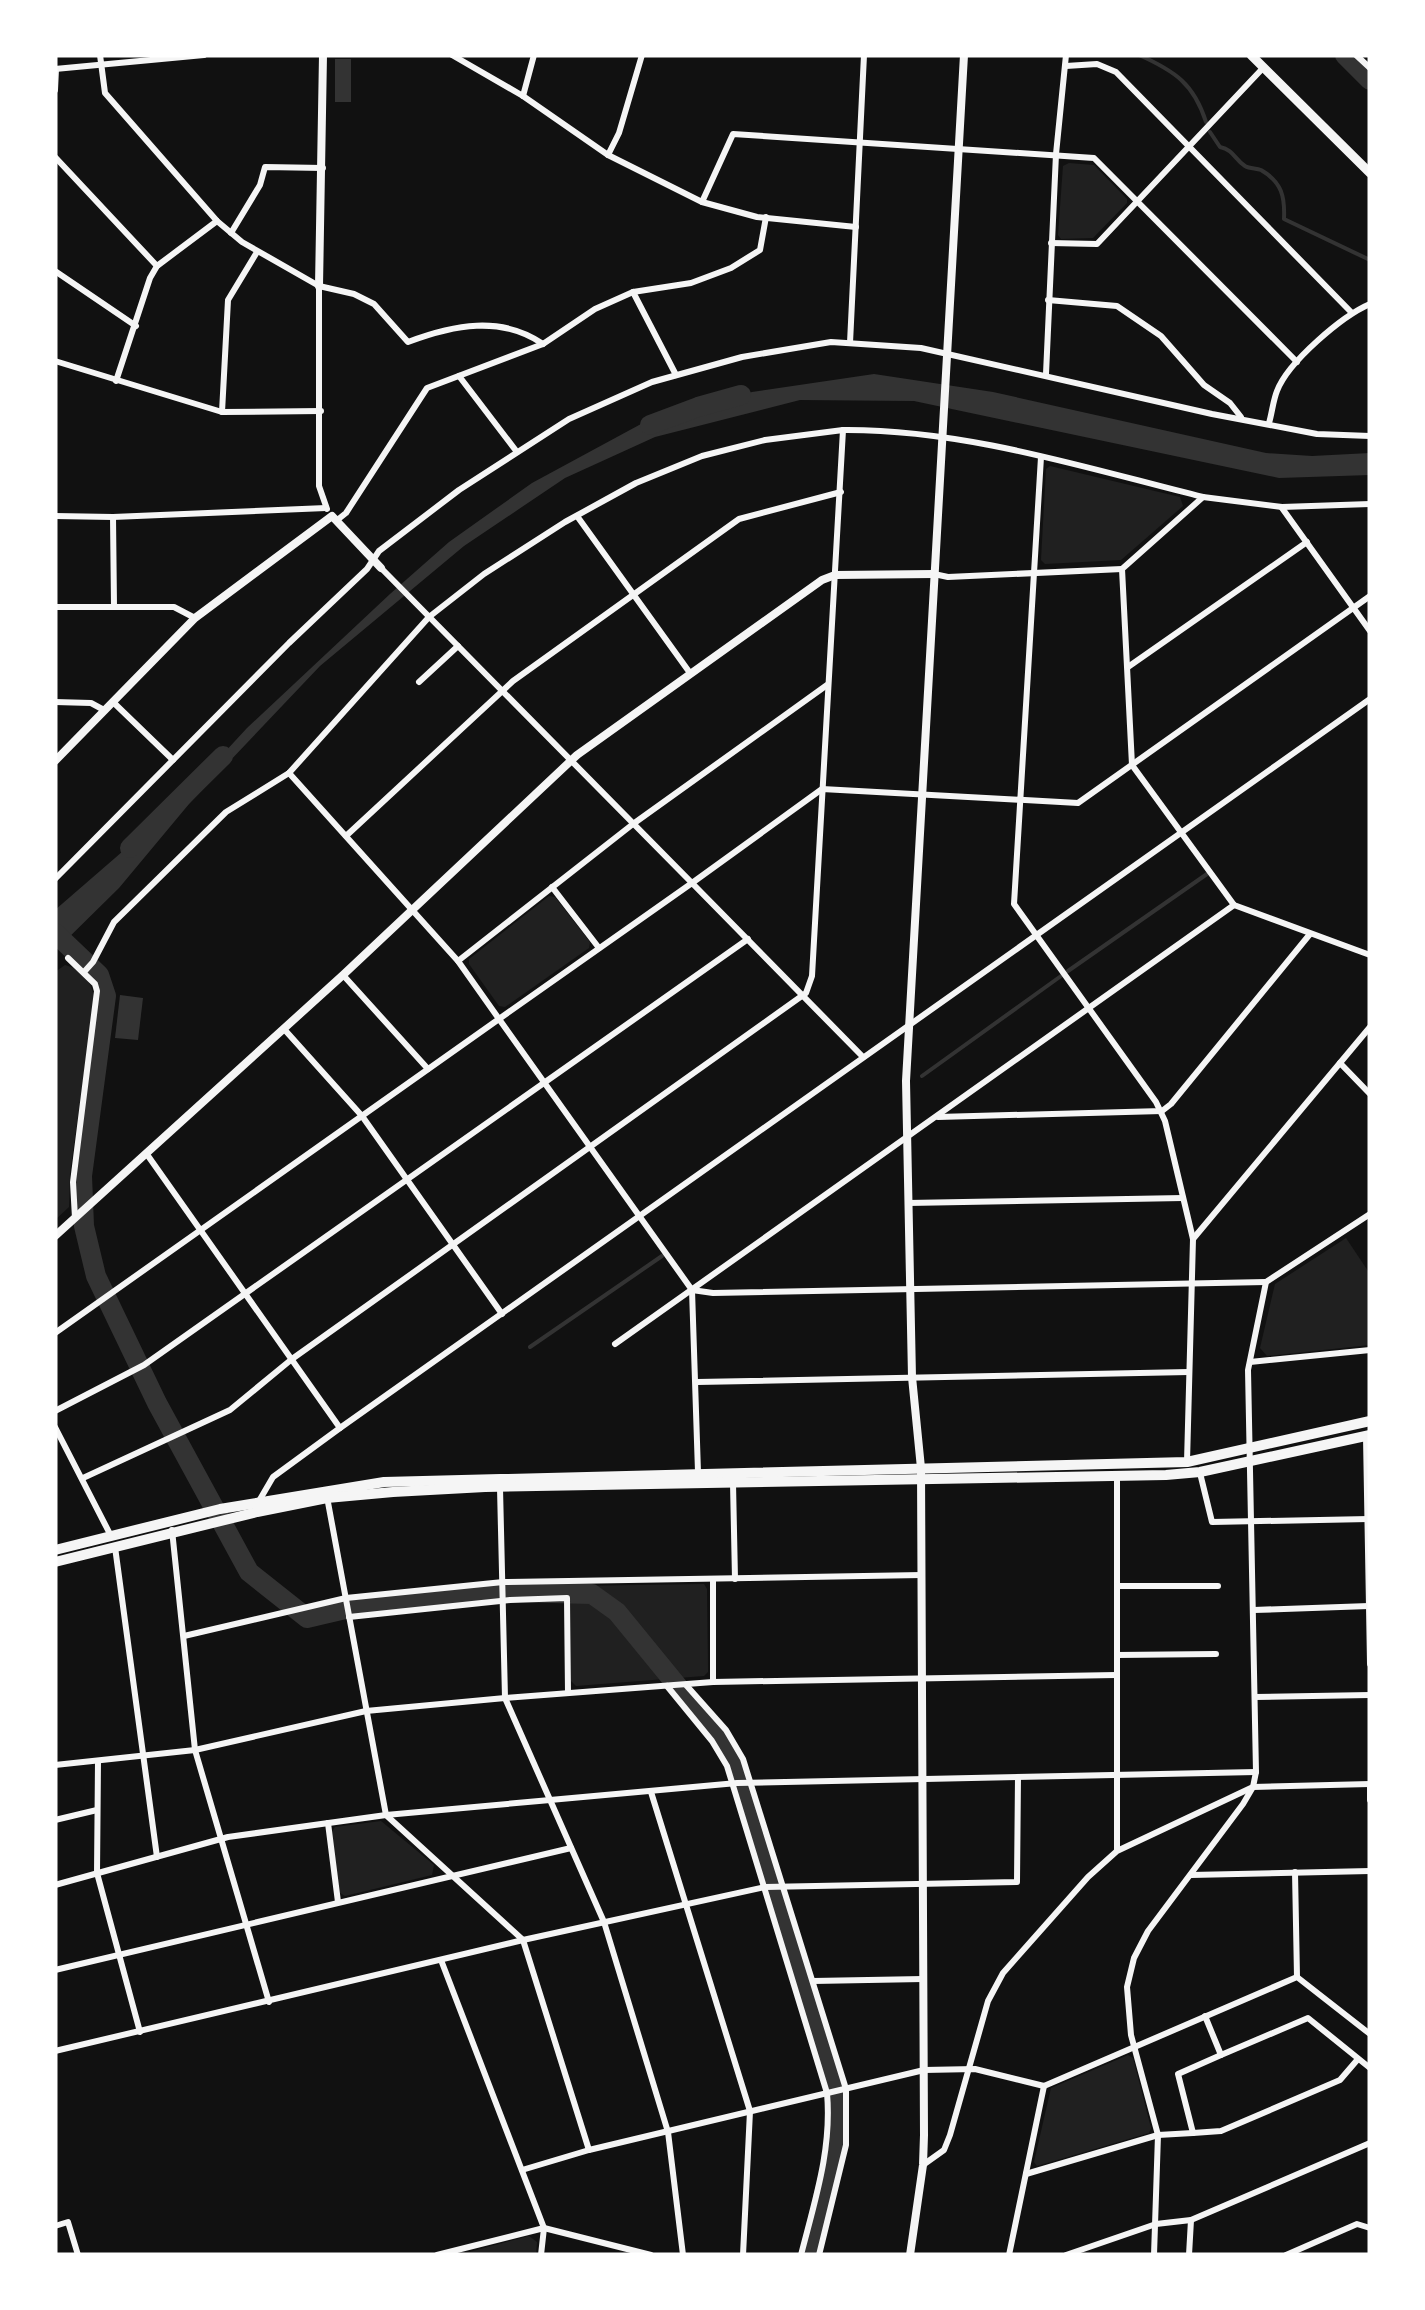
<svg xmlns="http://www.w3.org/2000/svg" width="1425" height="2310" viewBox="0 0 1425 2310" font-family="'PT Serif',serif">
  <style>
    .green { fill: #202020 }
    .water { fill: #333 }
    .lines { fill: none; stroke-linecap: round; stroke-linejoin: round }
    .stream { stroke: #333; stroke-width: 4 }
    .river { stroke: #333; stroke-width: 20 }
    .minor { stroke: #f5f5f5; stroke-width: 6 }
    .tertiary { stroke: #f5f5f5; stroke-width: 8 }
    .secondary { stroke: #f5f5f5; stroke-width: 9 }
    .primary { stroke: #f5f5f5; stroke-width: 10 }
  </style>
  <rect width="100%" height="100%" fill="#111"/>
  <g class="green">
    <path d="M1069 163 1094 165 1127 199V203L1093 238 1061 239 1058 235 1063 166Z"/>
    <path d="M1050 466 1180 497 1183 506 1121 560 1045 564 1041 560 1046 469Z"/>
    <path d="M549 896 555 897 590 942 589 948 505 1007 499 1006 469 964V959Z"/>
    <path d="M65 965C82 969 94 984 94 1001L70 1173 69 1207 55 1220V972Z"/>
    <path d="M1346 1238 1370 1274V1345L1267 1356 1260 1348 1275 1284Z"/>
    <path d="M704 1584 707 1589 708 1672 704 1676 576 1686 571 1681 570 1586Z"/>
    <path d="M381 1821 434 1865 432 1875 345 1896 340 1893 331 1833 335 1827Z"/>
    <path d="M1128 2055 1133 2058 1151 2128 1149 2133 1037 2166 1034 2162 1051 2088Z"/>
    <path d="M529 2236 537 2242 536 2255H458Z"/>
  </g>
  <g class="water">
    <rect x="335" y="59" width="16" height="43"/>
    <path d="M874 374 993 392 1266 453 1312 456 1370 453V475L1279 478 914 401 800 400 655 437 565 478 464 546 320 666 189 804 119 888 55 951V910L175 806 247 728 390 594 449 542 532 483 641 424 752 392Z"/>
    <path d="M120 995 143 998 138 1040 115 1038Z"/>
  </g>
  <g class="lines">
    <g class="stream">
      <path d="M1139 55C1175 71 1194 84 1206 122"/>
      <path d="M1210 132 1220 147C1234 150 1234 159 1245 166 1250 169 1256 168 1261 170 1282 182 1285 197 1284 219L1370 260"/>
      <path d="M1068 971 1207 874"/>
      <path d="M922 1076 1061 976"/>
      <path d="M530 1347 662 1256"/>
    </g>
    <g class="river">
      <path d="M1345 55 1370 80"/>
      <path d="M650 425 698 407 741 395"/>
      <path d="M130 848 223 756"/>
      <path d="M55 933 99 975 106 996 82 1176 84 1226 96 1276 157 1403 249 1572 307 1618 354 1607 512 1592 592 1594 617 1612 729 1749 739 1774 835 2085 837 2141 809 2255"/>
    </g>
    <g class="minor">
      <path d="M100 55 105 93 217 221 242 242 319 286 354 294 374 304 408 342C453 325 501 315 543 344"/>
      <path d="M452 55 523 96 608 155 702 202 757 217 856 227"/>
      <path d="M1356 55 1370 68"/>
      <path d="M1066 66 1097 64 1116 72 1351 312"/>
      <path d="M55 69 204 55"/>
      <path d="M55 90 56 69"/>
      <path d="M523 96 534 55"/>
      <path d="M608 155 619 133 642 55"/>
      <path d="M55 157 157 266"/>
      <path d="M702 202 733 134 1094 158 1297 362"/>
      <path d="M231 233 260 185 265 167 323 168"/>
      <path d="M1051 243 1097 244 1263 68"/>
      <path d="M55 271 136 326"/>
      <path d="M319 286V486L327 509"/>
      <path d="M633 292 676 375"/>
      <path d="M1048 300 1117 306 1161 336 1204 385 1230 403 1241 417"/>
      <path d="M850 343 864 55"/>
      <path d="M55 361 222 412 321 411"/>
      <path d="M1046 374 1056 154 1066 55"/>
      <path d="M459 376 517 452"/>
      <path d="M116 381 150 278 157 266 217 221"/>
      <path d="M222 412 228 300 257 252"/>
      <path d="M1269 423C1272 413 1273 401 1277 391 1288 362 1342 316 1370 304"/>
      <path d="M843 430C964 429 1086 468 1203 497L1122 569 1132 765 1234 905 1370 955"/>
      <path d="M1041 457 1014 904 1156 1102 1165 1121 1193 1239 1187 1462"/>
      <path d="M1203 497 1282 507 1370 504"/>
      <path d="M1282 508 1370 631"/>
      <path d="M55 516 113 517 326 508"/>
      <path d="M577 516 690 673"/>
      <path d="M113 517 114 606"/>
      <path d="M336 521 346 513 427 388 543 344 595 309 633 292 691 283 731 268 760 250 766 217"/>
      <path d="M381 568 692 883 822 789 1078 803 1370 596"/>
      <path d="M934 574 948 577 1122 569"/>
      <path d="M55 607H174L195 618"/>
      <path d="M1128 667 1307 542"/>
      <path d="M419 682 458 646"/>
      <path d="M55 702 91 703 104 710"/>
      <path d="M113 702 173 760"/>
      <path d="M346 836 513 681 739 519 841 492"/>
      <path d="M55 879 289 643 367 569 379 551 459 490 569 419 652 382 742 357 831 342 921 348 1212 414 1317 434 1370 436"/>
      <path d="M552 887 599 948"/>
      <path d="M68 958 95 984 97 991 73 1182 75 1218"/>
      <path d="M458 961 633 824 827 685"/>
      <path d="M343 975 428 1069"/>
      <path d="M284 1029 362 1116 502 1314"/>
      <path d="M1340 1063 1370 1094"/>
      <path d="M938 1117 1162 1111 1171 1104 1310 934"/>
      <path d="M146 1153 340 1428"/>
      <path d="M908 1203 1183 1198"/>
      <path d="M1193 1239 1370 1027"/>
      <path d="M692 1290 713 1293 1266 1282"/>
      <path d="M55 1333 499 1019 458 961 289 773"/>
      <path d="M615 1344 1234 905"/>
      <path d="M1250 1362 1370 1350"/>
      <path d="M697 1382 1189 1372"/>
      <path d="M55 1411 144 1365 748 939"/>
      <path d="M55 1427 111 1536"/>
      <path d="M1366 1437 1370 1664"/>
      <path d="M698 1472 692 1290 499 1019 692 883 863 1057"/>
      <path d="M1200 1473 1212 1522 1369 1519"/>
      <path d="M1117 1477V1850"/>
      <path d="M83 1478 230 1410 292 1359 806 993 812 976 843 430 765 440 702 456 636 483 565 522 484 574 429 617 289 773 226 812 114 922 93 962 84 972"/>
      <path d="M733 1483 735 1579"/>
      <path d="M500 1488 505 1698 604 1922 668 2132 683 2255"/>
      <path d="M327 1497 386 1815 523 1940 589 2150"/>
      <path d="M259 1501 273 1477 340 1428 1370 699"/>
      <path d="M172 1530 195 1750 269 2002"/>
      <path d="M115 1547 157 1857"/>
      <path d="M1117 1586H1218"/>
      <path d="M1254 1610 1369 1606"/>
      <path d="M349 1617 510 1600 567 1598 568 1693"/>
      <path d="M184 1636 346 1598 503 1582 922 1575"/>
      <path d="M1117 1655 1216 1654"/>
      <path d="M713 1682V1580"/>
      <path d="M686 1685 726 1730 743 1759 846 2089V2145L819 2255"/>
      <path d="M667 1686 712 1741 727 1766 827 2093C832 2149 815 2200 801 2255"/>
      <path d="M1255 1697 1370 1695"/>
      <path d="M98 1762 97 1873 140 2032"/>
      <path d="M55 1765 195 1750 366 1711 505 1698 713 1682 1116 1675"/>
      <path d="M1370 1785V1800"/>
      <path d="M651 1792 750 2111 743 2255"/>
      <path d="M55 1820 97 1810"/>
      <path d="M328 1823 338 1902"/>
      <path d="M1295 1872 1297 1977"/>
      <path d="M1191 1875 1370 1871"/>
      <path d="M55 1885 228 1837 386 1815 539 1801 737 1783 1256 1772"/>
      <path d="M441 1960 544 2228 541 2255"/>
      <path d="M55 1970 571 1848"/>
      <path d="M813 1981 923 1979"/>
      <path d="M1205 2016 1221 2055 1178 2074 1193 2133 1221 2131 1340 2080 1358 2059"/>
      <path d="M55 2051 523 1940 765 1887 1017 1882 1018 1777"/>
      <path d="M1221 2055 1308 2018 1370 2068"/>
      <path d="M923 2165 944 2150 950 2135 988 2001 1003 1973 1088 1877 1117 1851 1253 1787 1370 1784"/>
      <path d="M522 2170 589 2150 924 2070 975 2069 1044 2086 1297 1977 1370 2034"/>
      <path d="M1026 2174 1158 2135 1193 2133"/>
      <path d="M55 2226 68 2222 78 2255"/>
      <path d="M437 2255 544 2228 651 2255"/>
      <path d="M1009 2255 1044 2086"/>
      <path d="M1066 2255 1156 2224 1191 2220 1370 2143"/>
      <path d="M1154 2255 1158 2135 1131 2035 1127 1987 1134 1958 1148 1931 1243 1804 1253 1787 1256 1772 1248 1370 1264 1292 1266 1282 1370 1214"/>
      <path d="M1189 2255 1191 2220"/>
      <path d="M1286 2255 1357 2224 1370 2228"/>
    </g>
    <g class="tertiary">
      <path d="M319 286 323 55"/>
      <path d="M55 761 195 618 332 516 381 568"/>
      <path d="M55 1236 343 975 577 755 822 580 835 575 934 574"/>
      <path d="M910 2255 923 2165 924 2135 921 1468 912 1377 906 1081 964 55"/>
    </g>
    <path class="secondary" d="M1251 55 1370 173"/>
    <g class="primary">
      <path d="M55 1550 220 1509 384 1482 1187 1462 1370 1421"/>
      <path d="M55 1562 257 1512 327 1498 393 1492 485 1487 1166 1475 1200 1472 1370 1435"/>
    </g>
  </g>
  <rect width="1425" height="2310" fill="none" stroke="#ffffff" stroke-width="115"/>
</svg>
